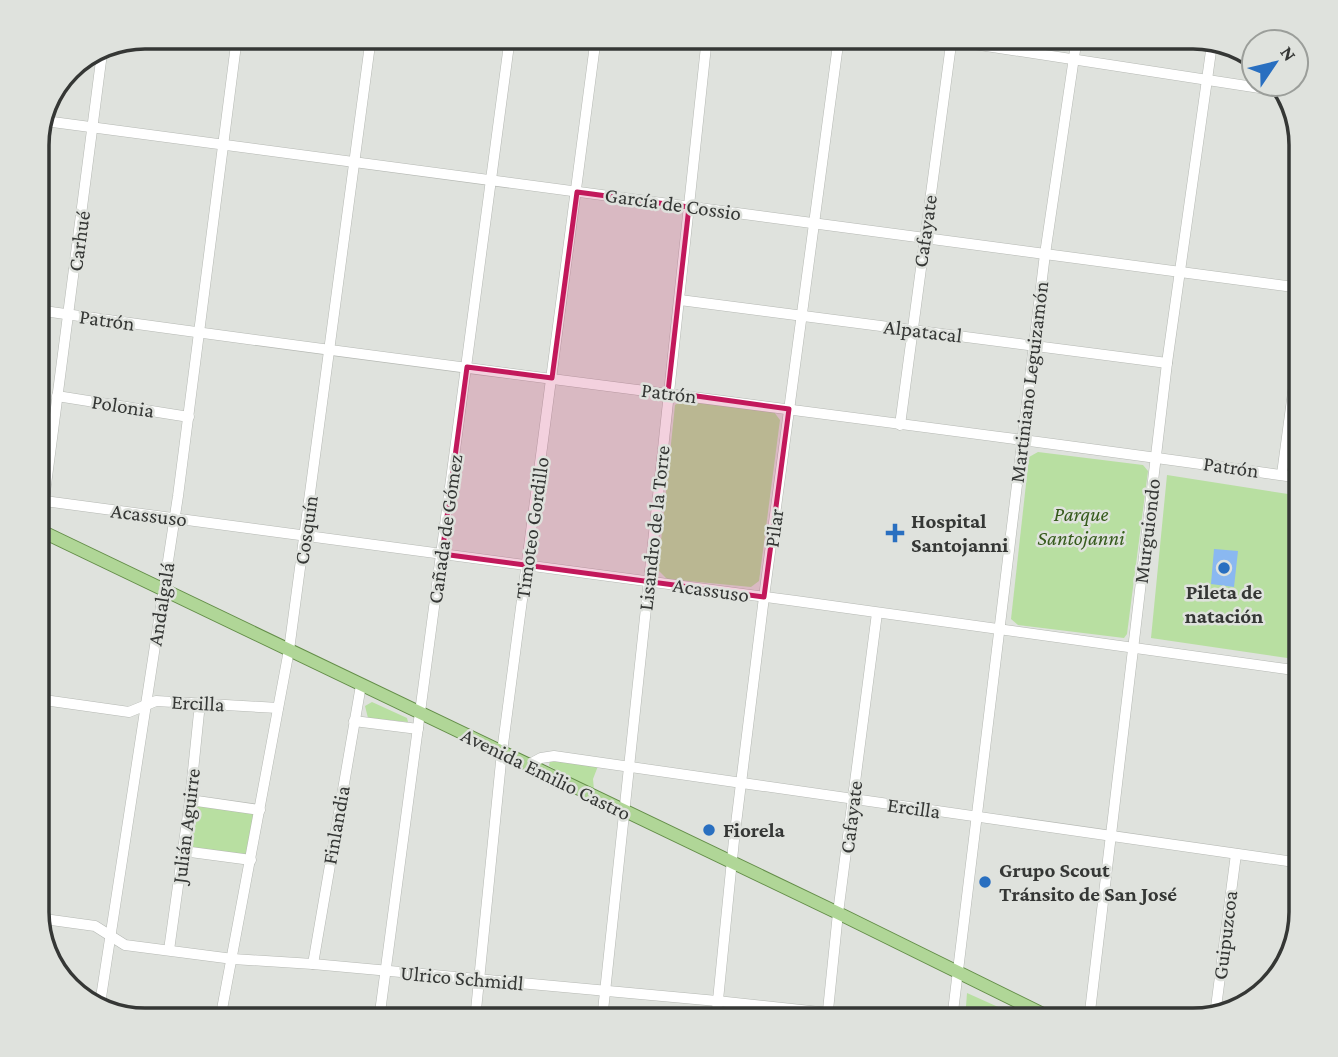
<svg xmlns="http://www.w3.org/2000/svg" width="1338" height="1057" viewBox="0 0 1338 1057" font-family="'Crimson Pro',serif">
  <style>
    .green { fill: #b8dfa1 }
    .water { fill: #8ab8f1 }
    .lines { fill: none; stroke-linecap: round; stroke-linejoin: round }
    .minor-casing { stroke: #b5b8b3; stroke-width: 11 }
    .major-casing { stroke: #638d48; stroke-width: 14 }
    .minor { stroke: #fff; stroke-width: 10 }
    .major { stroke: #b0d697; stroke-width: 12 }
    .marked { fill: #c2185b; fill-opacity: 0.2; stroke: #c2185b; stroke-width: 5; stroke-linejoin: round }
    .poi-dot { fill: #296fc0; stroke: #dfe2dd; stroke-width: 2.5 }
    .labels { text-anchor: middle; stroke-width: 5; stroke-linejoin: round; paint-order: stroke }
    .street-label { font-size: 21px; fill: #353735; stroke: #dfe2dd }
    .park-label { font-size: 21px; font-style: italic; fill: #365b1c; stroke: #dfe2dd }
    .poi-label { font-size: 21px; font-weight: bold; fill: #353735; stroke: #dfe2dd; text-anchor: start }
    .rim { fill: none; stroke: #353735; stroke-width: 3.5 }
  </style>
  <rect width="100%" height="100%" fill="#dfe2dd"/>
  <g class="green">
    <path d="M683 400 774 412 780 420 759 581 751 587 667 579 658 570 675 405Z"/>
    <path d="M1038 452 1143 465 1148 471 1127 634 1124 638 1018 625 1011 619 1029 457Z"/>
    <path d="M1167 475 1301 496V660L1151 638Z"/>
    <path d="M372 702 407 718 408 722 368 718 365 706Z"/>
    <path d="M550 760 598 766 593 779 594 790 549 766Z"/>
    <path d="M197 805 254 814 247 856 191 847Z"/>
    <path d="M967 993 1016 1015 1018 1020H965Z"/>
  </g>
  <path class="water" d="M1214 549 1238 551 1234 587 1211 584Z"/>
  <g class="lines">
    <g class="minor-casing">
      <g id="minor">
        <path d="M928 37 1286 92"/>
        <path d="M45 121 1301 288"/>
        <path d="M680 300 1167 363"/>
        <path d="M37 310C458 370 880 418 1301 478"/>
        <path d="M57 396 189 417"/>
        <path d="M900 425 952 37"/>
        <path d="M1282 474 1301 333"/>
        <path d="M37 500 796 601 1301 671"/>
        <path d="M37 554 102 53"/>
        <path d="M37 699 129 712 156 701 278 708"/>
        <path d="M354 721 418 729"/>
        <path d="M528 765 541 758 554 756 1301 863"/>
        <path d="M190 800 260 810"/>
        <path d="M183 851 251 860"/>
        <path d="M37 918 95 926 125 945 233 959 313 964 717 1001 894 1020"/>
        <path d="M169 950 190 800 200 703"/>
        <path d="M313 964 361 685"/>
        <path d="M100 1004 178 496 237 37"/>
        <path d="M1215 1015 1236 854"/>
        <path d="M220 1020 289 650 371 37"/>
        <path d="M379 1020 510 37"/>
        <path d="M475 1020 502 752 596 37"/>
        <path d="M602 1020 707 37"/>
        <path d="M716 1020 734 840 764 597 839 37"/>
        <path d="M827 1020 838 913 877 613"/>
        <path d="M952 1020 1045 254 1077 37"/>
        <path d="M1089 1020 1167 363 1212 44"/>
      </g>
    </g>
    <g class="major-casing">
      <path id="major" d="M37 529 838 913 1055 1020"/>
    </g>
    <use href="#minor" class="minor"/>
    <use href="#major" class="major"/>
  </g>
  <path class="marked" d="M577 192 689 207 668 392 789 409 764 597 442 554 467 367 552 378Z"/>
  <g class="poi-dot">
    <path d="M891.5 522.5h7v7h7v7h-7v7h-7v-7h-7v-7h7z"/>
    <circle cx="1224" cy="568" r="7"/>
    <circle cx="709" cy="830" r="7"/>
    <circle cx="985" cy="882" r="7"/>
  </g>
  <g class="labels">
    <g class="street-label">
      <text transform="translate(673 204) rotate(8)" y="7">García de Cossio</text>
      <text transform="translate(925 231) rotate(-82)" y="7">Cafayate</text>
      <text transform="translate(79 241) rotate(-82)" y="7">Carhué</text>
      <text transform="translate(107 320) rotate(8)" y="7">Patrón</text>
      <text transform="translate(923 331) rotate(7)" y="7">Alpatacal</text>
      <text transform="translate(1029 382) rotate(-83)" y="7">Martiniano Leguizamón</text>
      <text transform="translate(669 393) rotate(7)" y="7">Patrón</text>
      <text transform="translate(123 406) rotate(9)" y="7">Polonia</text>
      <text transform="translate(1231 467) rotate(8)" y="7">Patrón</text>
      <text transform="translate(149 515) rotate(7)" y="7">Acassuso</text>
      <text transform="translate(532 528) rotate(-82)" y="7">Timoteo Gordillo</text>
      <text transform="translate(654 528) rotate(-84)" y="7">Lisandro de la Torre</text>
      <text transform="translate(774 528) rotate(-82)" y="7">Pilar</text>
      <text transform="translate(445 529) rotate(-82)" y="7">Cañada de Gómez</text>
      <text transform="translate(306 530) rotate(-82)" y="7">Cosquín</text>
      <text transform="translate(1147 531) rotate(-83)" y="7">Murguiondo</text>
      <text transform="translate(711 590) rotate(8)" y="7">Acassuso</text>
      <text transform="translate(161 604) rotate(-81)" y="7">Andalgalá</text>
      <text transform="translate(198 703) rotate(3)" y="7">Ercilla</text>
      <text transform="translate(546 774) rotate(26)" y="7">Avenida Emilio Castro</text>
      <text transform="translate(914 808) rotate(8)" y="7">Ercilla</text>
      <text transform="translate(851 817) rotate(-83)" y="7">Cafayate</text>
      <text transform="translate(336 825) rotate(-80)" y="7">Finlandia</text>
      <text transform="translate(186 826) rotate(-83)" y="7">Julián Aguirre</text>
      <text transform="translate(1225 935) rotate(-83)" y="7">Guipuzcoa</text>
      <text transform="translate(462 978) rotate(5)" y="7">Ulrico Schmidl</text>
    </g>
    <g class="park-label">
      <text x="1081" y="521">Parque<tspan x="1081" dy="24">Santojanni</tspan></text>
    </g>
    <g class="poi-label">
      <text x="911" y="528">Hospital<tspan x="911" dy="24">Santojanni</tspan></text>
      <text x="1224" y="599" text-anchor="middle">Pileta de<tspan x="1224" dy="24">natación</tspan></text>
      <text x="723" y="837">Fiorela</text>
      <text x="999" y="877">Grupo Scout<tspan x="999" dy="24">Tránsito de San José</tspan></text>
    </g>
  </g>
  <path d="M0 0H1338V1057H0ZM145 49H1193A96 96 0 0 1 1289 145V912A96 96 0 0 1 1193 1008H145A96 96 0 0 1 49 912V145A96 96 0 0 1 145 49Z" fill="#dfe2dd" fill-rule="evenodd"/>
  <path class="rim" d="M145 49H1193A96 96 0 0 1 1289 145V912A96 96 0 0 1 1193 1008H145A96 96 0 0 1 49 912V145A96 96 0 0 1 145 49Z"/>
  <g transform="translate(1275 63) rotate(55)"><circle r="33" fill="#dfe2dd" stroke="#9b9e9a" stroke-width="2"/>
  <path d="M0-5L12 26L0 18L-12 26Z" fill="#296fc0"/>
  <text y="-10" font-size="19" font-weight="bold" text-anchor="middle" fill="#353735">N</text>
  </g>
</svg>
